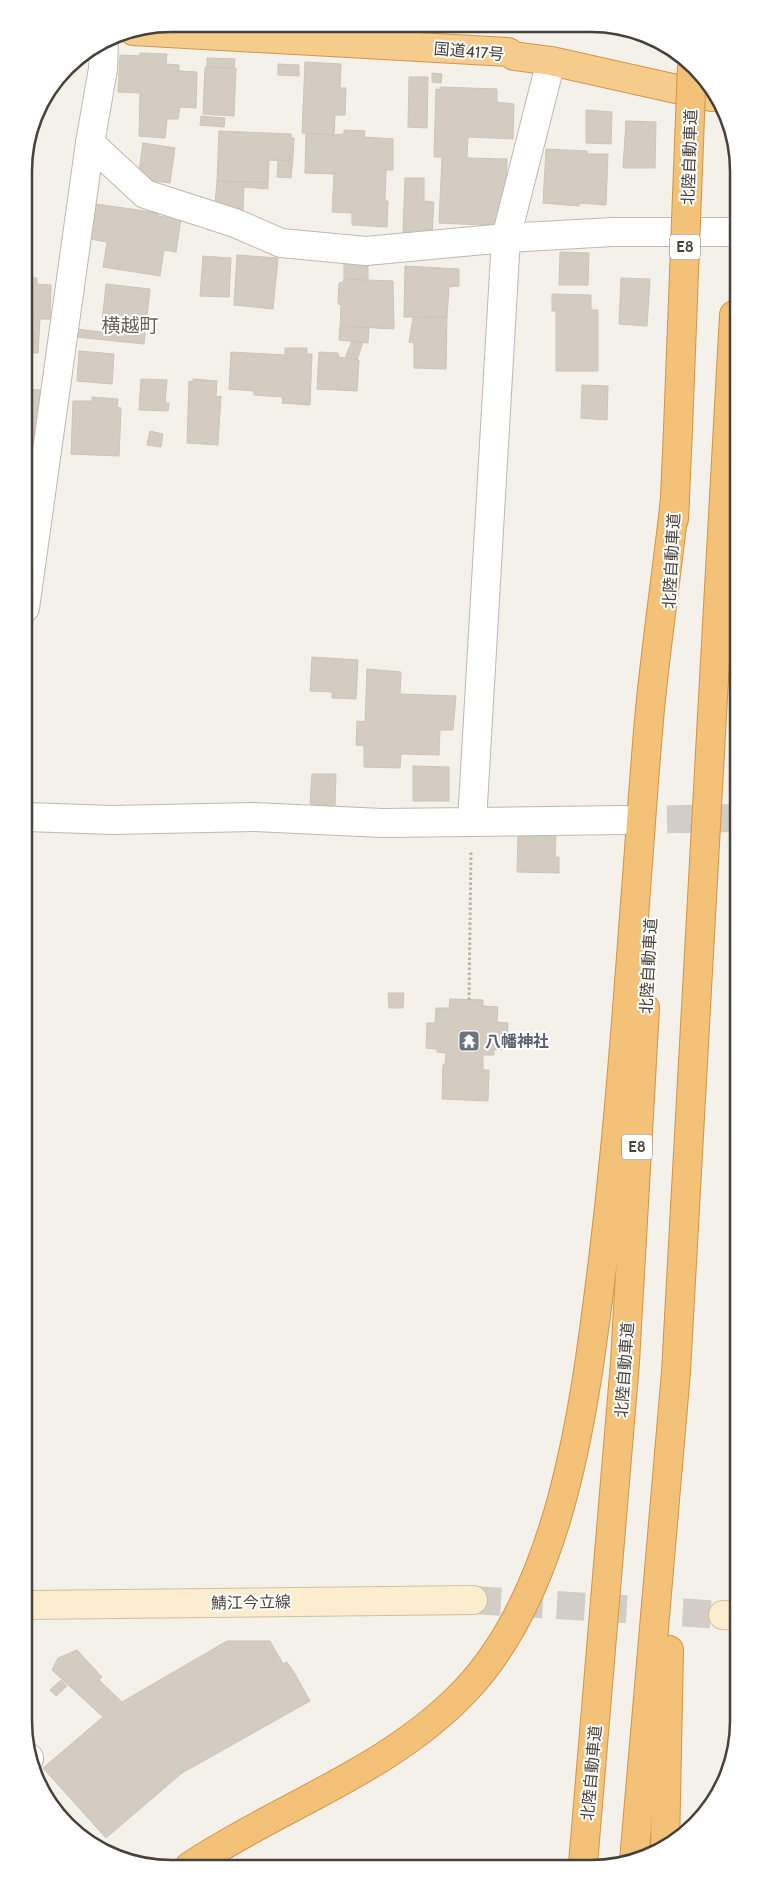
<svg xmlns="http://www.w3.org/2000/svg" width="762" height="1893" viewBox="0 0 762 1893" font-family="Cabin,'Noto Sans JP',sans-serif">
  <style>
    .building { fill: #d5ccc1; stroke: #cfc3b5 }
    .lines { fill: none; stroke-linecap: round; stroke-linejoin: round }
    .minor-tunnel { stroke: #d2cec7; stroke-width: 28; stroke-dasharray: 28 14; stroke-linecap: butt }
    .secondary-tunnel { stroke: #d2cec7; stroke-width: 28; stroke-dasharray: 28 14; stroke-linecap: butt }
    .minor-casing { stroke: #bfb8ae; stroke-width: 30 }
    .secondary-casing { stroke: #d0c09e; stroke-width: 30 }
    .trunk-casing { stroke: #d29547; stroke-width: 30 }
    .motorway-casing { stroke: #d29547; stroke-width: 30 }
    .path { stroke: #c0b2a0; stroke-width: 3; stroke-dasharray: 2.5 2.5; stroke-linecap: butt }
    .minor { stroke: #fff; stroke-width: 28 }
    .secondary { stroke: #fbedce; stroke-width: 28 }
    .trunk { stroke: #f5cc8c; stroke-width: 28 }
    .motorway { stroke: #f3c177; stroke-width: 28 }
    .motorway-bridge-casing { stroke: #d29547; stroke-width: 30; stroke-linecap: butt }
    .motorway-bridge { stroke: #f3c177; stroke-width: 28 }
    .labels { text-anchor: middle; stroke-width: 4; stroke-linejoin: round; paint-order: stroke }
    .shield { fill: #fff; stroke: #7f7a74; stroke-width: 1 }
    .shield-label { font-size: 15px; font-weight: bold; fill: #484139 }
    .street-label { font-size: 16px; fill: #484139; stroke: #fff }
    .worship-label { font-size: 16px; font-weight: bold; fill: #5b616d; stroke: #fff; text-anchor: start }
    .quarter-label { font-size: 19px; fill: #6a5e51; stroke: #fff }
    .rim { fill: none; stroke: #484139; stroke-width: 2.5 }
  </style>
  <rect width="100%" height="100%" fill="#f4f1eb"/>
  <g class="building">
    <path d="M592 26 615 27 614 31 592 30Z"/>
    <path d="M140 53 167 54 166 64 179 65V71L197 72 196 108 180 107 178 119H167L165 138 139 136 140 93 118 92 120 55 139 56Z"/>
    <path d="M207 58 235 59 234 68H207Z"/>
    <path d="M305 62 341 64 340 88H346L345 115H335L334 135 302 133Z"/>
    <path d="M278 64 299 65V76L278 75Z"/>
    <path d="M205 67 236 68 234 116 203 114Z"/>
    <path d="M432 73 442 74 441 83 432 82Z"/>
    <path d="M409 77H428L427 128 408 127Z"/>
    <path d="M440 87 497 89V102L514 104 513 139 468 137 467 158 507 159 505 226 439 223 442 157H434L436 89 440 90Z"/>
    <path d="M586 110 612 112 611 144 586 143Z"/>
    <path d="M201 116 225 118 224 127 200 125Z"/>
    <path d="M626 121 656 122 655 168H623Z"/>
    <path d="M344 130 365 131 364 137 393 139V170H386L385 201H388L387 227 352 225V213L332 212 334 174 305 173 306 133 334 135 344 134Z"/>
    <path d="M219 131 291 134V138H294L293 157 290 156V161L269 160 268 183 217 181Z"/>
    <path d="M143 143 175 148 170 183 138 179Z"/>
    <path d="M546 149 587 151V154H608L606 205 579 203V206L543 203Z"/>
    <path d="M290 156 293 157 291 178 277 177 278 160 290 161Z"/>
    <path d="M405 178H424V201L434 202 432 234 403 233Z"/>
    <path d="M217 181 268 183V189L244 187 243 212 226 211V204H215Z"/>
    <path d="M96 204 159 213 158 216 181 219 176 252 164 250 160 276 103 267 107 242 90 239Z"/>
    <path d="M560 252 589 253 588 285H559Z"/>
    <path d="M237 255 278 258 273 309 234 305Z"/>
    <path d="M203 256 231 258 229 297 200 296Z"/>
    <path d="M344 263 368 264V279H344Z"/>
    <path d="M405 266 459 269V286L449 287 447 317H404Z"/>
    <path d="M24 277 37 278V284L51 285 50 319H40L38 353H25Z"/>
    <path d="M621 278 650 279 647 326 619 324Z"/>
    <path d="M344 279 393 281 394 329 340 326 341 305 338 304 339 283 343 282Z"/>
    <path d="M106 284 150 289 144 344 76 337 77 329 101 332Z"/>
    <path d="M552 294 591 295V310H598V371H556V311H552Z"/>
    <path d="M447 317 446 369 414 368V343L409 342 413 318Z"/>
    <path d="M340 326 369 328 368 343 339 340Z"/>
    <path d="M352 341 363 342 357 360 345 358Z"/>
    <path d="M285 348H307V354H312L310 405 282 403 283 397 254 395V391L229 389 231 352 285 355Z"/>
    <path d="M79 351 114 354 112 384 77 381Z"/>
    <path d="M319 352 338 353 339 357 359 360 357 391 317 389Z"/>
    <path d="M141 379 167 380 165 403H169L168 411 139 410Z"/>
    <path d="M193 379 217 381 216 397 221 396 218 445 187 443 189 381 193 382Z"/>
    <path d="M582 385 608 386 607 420 581 418Z"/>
    <path d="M25 389 42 390 41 422H35L34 460H31V469H25Z"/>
    <path d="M92 397 118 399 117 407 121 408 119 456 71 454 73 401H92Z"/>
    <path d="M150 431 163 434 161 447 147 445Z"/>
    <path d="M25 469H31L34 493 25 492Z"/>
    <path d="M312 657 358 660 356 699 332 698V692L310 691Z"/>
    <path d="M367 669 401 672 400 694 456 696 453 730H440L439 755 401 754 400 768 364 767V746L356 745 357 721 365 722Z"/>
    <path d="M413 766 449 767V801H413Z"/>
    <path d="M312 774H336L335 806 310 804Z"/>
    <path d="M518 835 556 836 555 857H559V873L517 872Z"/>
    <path d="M388 993H404L403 1008H389Z"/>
    <path d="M450 999 483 1000V1006L498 1007 497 1022 508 1023 507 1049 494 1050V1055H483V1070H489L488 1101 442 1099 443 1065 445 1064 446 1053 437 1052V1049L426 1048 427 1023H435L436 1008H449Z"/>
    <path d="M227 1641H270L283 1664 287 1662 295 1674 310 1701 182 1773 106 1838 43 1768 103 1717 52 1670 58 1658 77 1650 102 1677 99 1680 122 1702Z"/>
    <path d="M61 1680 67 1686 56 1696 50 1690Z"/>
  </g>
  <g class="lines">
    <path class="minor-tunnel" d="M625 820 735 818"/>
    <path class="secondary-tunnel" d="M473 1600 723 1615"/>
    <g class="minor-casing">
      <g id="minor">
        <path d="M90 143 145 194 235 223 281 243 366 251 506 238 613 232H734"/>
        <path d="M25 608 90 143 103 69 104 42"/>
        <path d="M26 817 113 820 254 817 382 823 472 822 506 238 551 61"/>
        <path d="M472 822 625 820"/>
        <path d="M29 1758V1759"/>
      </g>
    </g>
    <g class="secondary-casing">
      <g id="secondary">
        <path d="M28 1605 473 1600"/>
        <path d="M723 1615 738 1616"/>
      </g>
    </g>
    <g class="trunk-casing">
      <path id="trunk" d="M133 31 508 52 514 56 551 61 712 97"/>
    </g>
    <g class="motorway-casing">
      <g id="motorway">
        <path d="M674 519 678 429"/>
        <path d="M665 1848 669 1650"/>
        <path d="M634 1861 676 1372 734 315"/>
        <path d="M583 1864 625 1362 645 1008"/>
        <path d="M190 1866C280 1806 389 1771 465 1691 563 1588 585 1404 602 1268 617 1147 626 1025 635 903 640 839 644 774 650 709 657 639 667 570 675 500"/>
      </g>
    </g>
    <path class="path" d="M469 1000 471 850"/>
    <use href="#minor" class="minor"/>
    <use href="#secondary" class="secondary"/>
    <use href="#trunk" class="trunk"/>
    <use href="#motorway" class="motorway"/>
    <g class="motorway-bridge-casing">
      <path id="motorway-bridge" d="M678 429 692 65"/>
    </g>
    <use href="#motorway-bridge" class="motorway-bridge"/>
  </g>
  <defs>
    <g id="temple-square" transform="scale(1.125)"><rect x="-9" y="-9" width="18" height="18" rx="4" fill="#6b7280" stroke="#fff"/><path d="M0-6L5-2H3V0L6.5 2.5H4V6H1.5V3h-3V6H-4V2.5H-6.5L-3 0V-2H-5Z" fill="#fff"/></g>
  </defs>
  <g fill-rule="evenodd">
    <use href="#temple-square" x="469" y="1041"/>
  </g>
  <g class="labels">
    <g class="shield">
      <rect x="670" y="234.5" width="30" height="25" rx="4"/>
      <rect x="622" y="1134.5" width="30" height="25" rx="4"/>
    </g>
    <g class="shield-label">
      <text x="685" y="252">E8</text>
      <text x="637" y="1152">E8</text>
    </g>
    <g class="street-label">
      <text transform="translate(469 51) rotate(5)" y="6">国道417号</text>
      <text transform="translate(689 157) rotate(-88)" y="6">北陸自動車道</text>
      <text transform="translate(671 561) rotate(-87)" y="6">北陸自動車道</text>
      <text transform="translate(648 966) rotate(-87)" y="6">北陸自動車道</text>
      <text transform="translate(624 1370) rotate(-86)" y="6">北陸自動車道</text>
      <text transform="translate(251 1602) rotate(-1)" y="6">鯖江今立線</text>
      <text transform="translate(591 1773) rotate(-85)" y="6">北陸自動車道</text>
    </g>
    <g class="worship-label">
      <text x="485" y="1047">八幡神社</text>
    </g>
    <g class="quarter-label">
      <text x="130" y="332">横越町</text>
    </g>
  </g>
  <path d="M0 0H762V1893H0ZM171 32H591A139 139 0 0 1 730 171V1721A139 139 0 0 1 591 1860H171A139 139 0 0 1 32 1721V171A139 139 0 0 1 171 32Z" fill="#fff" fill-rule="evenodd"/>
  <path class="rim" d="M171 32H591A139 139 0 0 1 730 171V1721A139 139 0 0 1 591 1860H171A139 139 0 0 1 32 1721V171A139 139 0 0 1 171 32Z"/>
</svg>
